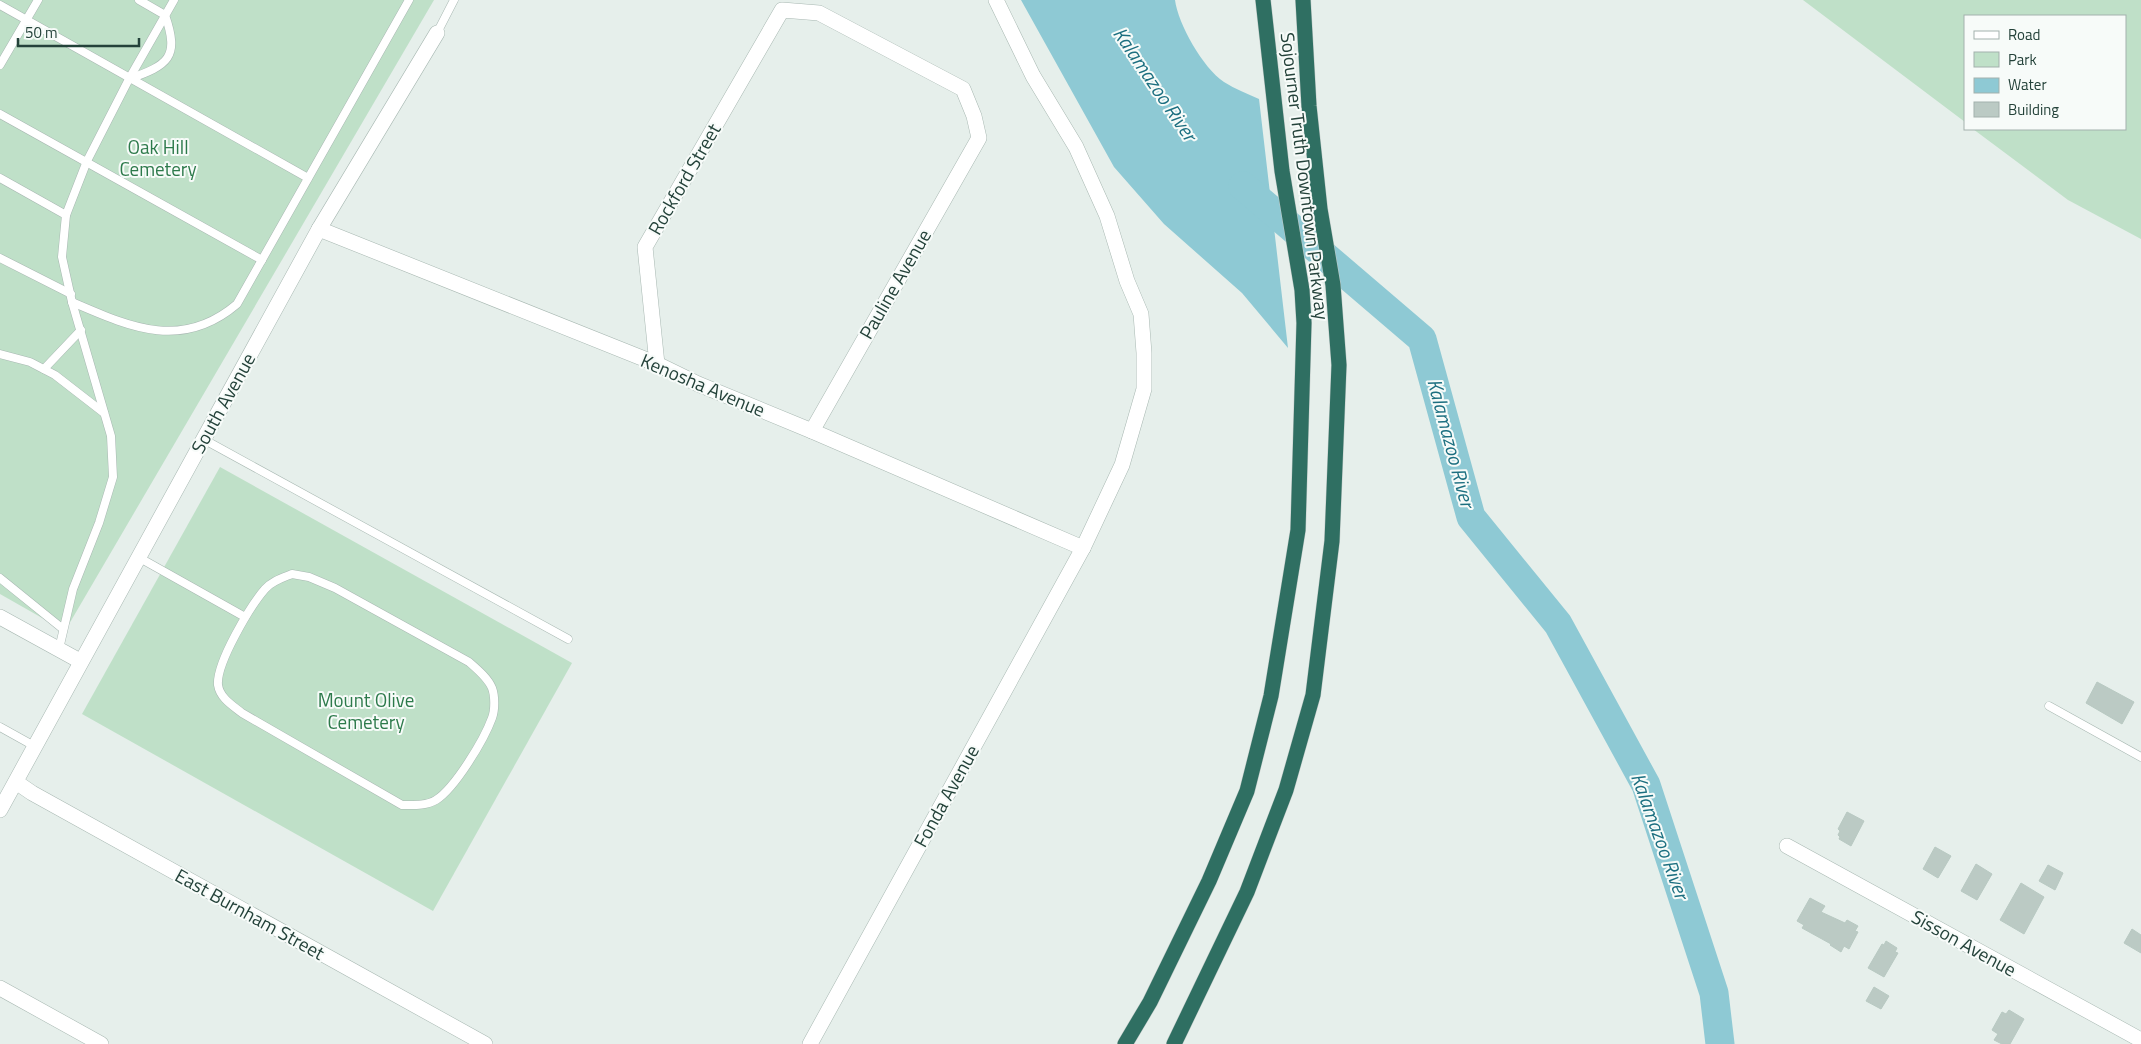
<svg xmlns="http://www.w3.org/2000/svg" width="2141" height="1044" viewBox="0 0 2141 1044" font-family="'Titillium Web',sans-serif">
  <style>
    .green { fill: #bfe0c8 }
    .water { fill: #8ec9d4 }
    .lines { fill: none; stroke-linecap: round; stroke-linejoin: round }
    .river { stroke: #8ec9d4; stroke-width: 29 }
    .building { fill: #bbcac4; stroke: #b8c9c2 }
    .service-casing { stroke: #a8b8b2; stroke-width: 9 }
    .minor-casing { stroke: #a8b8b2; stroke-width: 16 }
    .motorway-casing { stroke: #c2cac8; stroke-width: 16 }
    .service { stroke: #fff; stroke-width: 8 }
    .minor { stroke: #fff; stroke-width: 15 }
    .motorway { stroke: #2f6f62; stroke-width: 15 }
    .labels { text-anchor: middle; stroke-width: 4; stroke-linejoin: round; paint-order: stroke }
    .park-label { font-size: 19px; fill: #2d7a4b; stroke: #f7fbf9 }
    .street-label { font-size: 19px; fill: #24423a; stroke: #f7fbf9 }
    .water-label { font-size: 20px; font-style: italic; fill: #1c6f80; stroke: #f7fbf9 }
  </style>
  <rect width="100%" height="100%" fill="#e6efeb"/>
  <g class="green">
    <path d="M0 0H434L65 631 0 594Z"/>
    <path d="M1803 0H2141V239L2068 200 1973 129H2125V16H1965V122Z"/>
    <path d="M220 467 572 663 433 911 82 714Z"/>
  </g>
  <path class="water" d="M1021 0H1175C1178 24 1203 68 1224 82 1235 89 1248 94 1259 99L1288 348 1242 293 1164 224 1114 167Z"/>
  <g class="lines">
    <path class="river" d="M1243 186 1422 339 1471 517 1558 624 1646 785 1714 993 1720 1044"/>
  </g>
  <g class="building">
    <path d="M2097 682 2134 702 2122 724 2086 703Z"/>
    <path d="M1847 812 1864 821 1851 846 1839 839 1840 837 1838 835 1840 831 1838 829Z"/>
    <path d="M1935 847 1951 856 1938 878 1923 869Z"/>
    <path d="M1976 864 1992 874 1977 900 1961 891Z"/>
    <path d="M2048 865 2063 873 2055 890 2039 881Z"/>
    <path d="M2021 883 2044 897 2024 934 2000 920Z"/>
    <path d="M1810 898 1825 906 1821 912 1845 923 1847 920 1858 926 1855 931 1858 932 1849 949 1844 946 1841 952 1830 945 1831 944 1802 928 1804 925 1797 921Z"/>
    <path d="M2132 929 2141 935V953L2124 943Z"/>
    <path d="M1886 941 1897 948 1895 952 1898 953 1884 977 1868 968 1882 944 1884 945Z"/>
    <path d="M1874 987 1889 996 1881 1009 1866 1001Z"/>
    <path d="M2009 1010 2024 1019 2010 1044H2002L1994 1040 1998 1034 1992 1030 2002 1012 2006 1014Z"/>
  </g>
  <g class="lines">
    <g class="service-casing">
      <g id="service">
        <path d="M0 5 308 178"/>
        <path d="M437 33 454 0"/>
        <path d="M0 65 38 0"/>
        <path d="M129 79C168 65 180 58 165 15L139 0"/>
        <path d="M0 114 262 260"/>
        <path d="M0 178 66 215"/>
        <path d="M0 258 71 294"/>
        <path d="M72 302C130 327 182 351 237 304L409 0"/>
        <path d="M0 354 30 362 55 375 104 413"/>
        <path d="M44 369 81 330"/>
        <path d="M203 439 568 639"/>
        <path d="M138 557 245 617"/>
        <path d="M292 574 309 577 335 588 469 662C477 669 488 678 492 688 495 696 495 710 492 718 484 740 455 788 436 800 426 806 413 805 402 805L242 713C232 705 220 698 218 685 216 663 251 605 265 589 272 581 282 578 292 574Z"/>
        <path d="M0 578 63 629"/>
        <path d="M59 649 73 589 99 523 113 477 111 436 72 302 62 257 66 215 87 161 129 79 174 0"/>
        <path d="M2049 706 2141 757"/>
        <path d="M0 727 36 747"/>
      </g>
    </g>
    <g class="minor-casing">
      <g id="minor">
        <path d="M319 229 657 364 698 384 812 431 1083 548"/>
        <path d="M657 364 645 247 782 10 819 13 963 89 974 116 979 138 812 431"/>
        <path d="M0 617 80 661"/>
        <path d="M16 782 32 793 485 1044"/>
        <path d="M0 810 319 229 437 33"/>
        <path d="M1787 846 2141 1040"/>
        <path d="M0 988 101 1044"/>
        <path d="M810 1044 1083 548 1122 465 1144 389V353L1141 314 1127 281 1107 216 1076 147 1033 76 996 0"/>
      </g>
    </g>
    <g class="motorway-casing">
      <g id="motorway">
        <path d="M1125 1044 1150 1002 1209 881 1247 791 1271 696 1298 530 1304 323 1302 290 1282 171 1263 0"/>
        <path d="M1174 1044 1247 892 1286 790 1313 695 1332 541 1339 365 1333 285 1320 209 1309 106 1303 0"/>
      </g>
    </g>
    <use href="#service" class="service"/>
    <use href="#minor" class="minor"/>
    <use href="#motorway" class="motorway"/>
  </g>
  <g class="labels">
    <g class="park-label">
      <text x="158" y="154">Oak Hill<tspan x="158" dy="22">Cemetery</tspan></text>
      <text x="366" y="707">Mount Olive<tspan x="366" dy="22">Cemetery</tspan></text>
    </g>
    <g class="street-label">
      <text transform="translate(1305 176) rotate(83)" y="7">Sojourner Truth Downtown Parkway</text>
      <text transform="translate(684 179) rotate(-60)" y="7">Rockford Street</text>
      <text transform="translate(895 284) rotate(-60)" y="7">Pauline Avenue</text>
      <text transform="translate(703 385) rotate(23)" y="7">Kenosha Avenue</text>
      <text transform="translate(223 403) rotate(-61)" y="7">South Avenue</text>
      <text transform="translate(946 796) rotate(-61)" y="7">Fonda Avenue</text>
      <text transform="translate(250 914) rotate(29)" y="7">East Burnham Street</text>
      <text transform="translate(1964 943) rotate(29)" y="7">Sisson Avenue</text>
    </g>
    <g class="water-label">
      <text transform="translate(1155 84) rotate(56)" y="7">Kalamazoo River</text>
      <text transform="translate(1451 443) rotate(75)" y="7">Kalamazoo River</text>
      <text transform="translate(1660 836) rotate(70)" y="7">Kalamazoo River</text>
    </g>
  </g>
  <rect x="1964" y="15" width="162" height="115" fill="#f7fbf9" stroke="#a3b1ad"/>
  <rect x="1974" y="31" width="25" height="8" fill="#ffffff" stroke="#a3b1ad"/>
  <text x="2008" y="40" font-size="15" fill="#24423a">Road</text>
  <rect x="1974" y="52" width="25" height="15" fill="#bfe0c8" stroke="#a3b1ad"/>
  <text x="2008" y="65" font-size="15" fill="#24423a">Park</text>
  <rect x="1974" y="78" width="25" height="15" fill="#8ec9d4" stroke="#a3b1ad"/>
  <text x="2008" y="90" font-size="15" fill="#24423a">Water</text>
  <rect x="1974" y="102" width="25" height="15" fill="#bbcac4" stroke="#a3b1ad"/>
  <text x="2008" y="115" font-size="15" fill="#24423a">Building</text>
  <path d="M18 38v8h121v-8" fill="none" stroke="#24423a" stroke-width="2.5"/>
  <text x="25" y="38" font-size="15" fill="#24423a" stroke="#f7fbf9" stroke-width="4" paint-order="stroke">50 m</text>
</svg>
